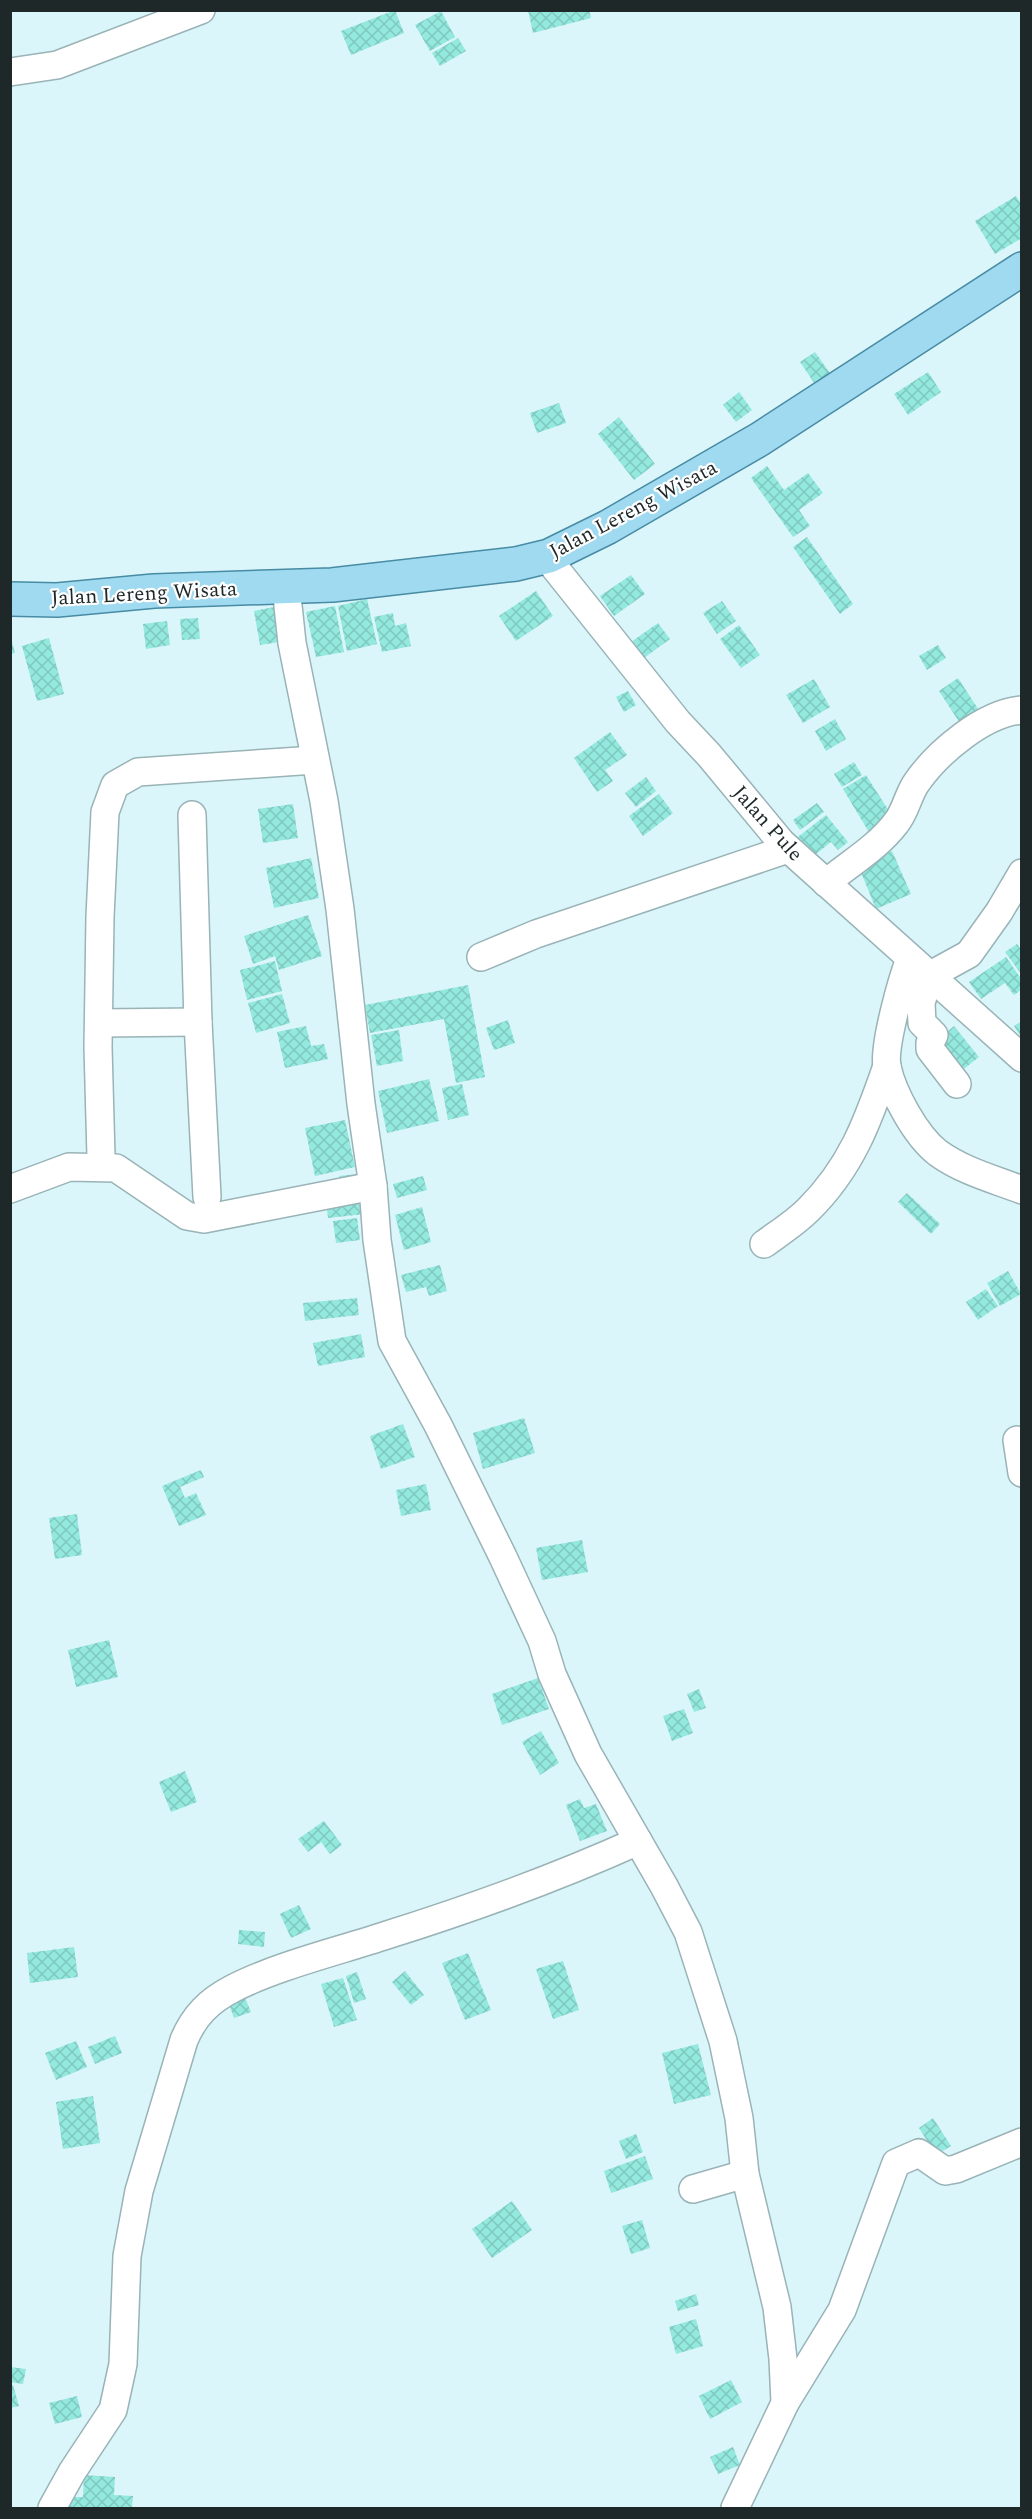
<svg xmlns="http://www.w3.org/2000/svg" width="1032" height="2519" viewBox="0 0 1032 2519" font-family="Spectral,serif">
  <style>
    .building { fill: url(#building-cross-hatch) }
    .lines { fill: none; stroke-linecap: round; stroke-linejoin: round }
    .minor-casing { stroke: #99b3b7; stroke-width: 30 }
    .major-casing { stroke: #488ba4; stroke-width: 36 }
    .minor { stroke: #fff; stroke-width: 27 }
    .major { stroke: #9fdaf0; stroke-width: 33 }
    .labels { text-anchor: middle; stroke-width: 4.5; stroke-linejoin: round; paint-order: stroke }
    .street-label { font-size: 21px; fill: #1e2829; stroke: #fff }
  </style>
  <defs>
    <pattern id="building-cross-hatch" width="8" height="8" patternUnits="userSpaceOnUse" patternTransform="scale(1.5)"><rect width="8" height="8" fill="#94e9df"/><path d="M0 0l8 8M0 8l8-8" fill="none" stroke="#7fc8bf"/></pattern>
  </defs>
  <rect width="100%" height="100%" fill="#dbf6fa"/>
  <g class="building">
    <path d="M395 10 404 33 351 55 341 31Z"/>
    <path d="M528 10H589L591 18 533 33Z"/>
    <path d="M441 11 455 37 430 51 415 25Z"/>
    <path d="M458 38 466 51 440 66 432 53Z"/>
    <path d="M1016 196 1022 205V238L995 254 975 221Z"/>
    <path d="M815 352 832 376 817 387 800 362Z"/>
    <path d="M928 372 941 392 908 415 894 394Z"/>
    <path d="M739 392 752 410 736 422 723 405Z"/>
    <path d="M559 403 566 423 537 433 530 413Z"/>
    <path d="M619 417 655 464 634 480 598 434Z"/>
    <path d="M767 466 784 490 808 473 823 493 799 510 810 526 793 537 751 478Z"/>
    <path d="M807 537 853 604 840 614 793 547Z"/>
    <path d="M631 575 645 594 614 616 600 596Z"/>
    <path d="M536 591 553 616 516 641 499 616Z"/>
    <path d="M367 599 377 644 347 651 338 606Z"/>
    <path d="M722 601 736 621 717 634 703 613Z"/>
    <path d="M279 606 286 641 260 645 254 611Z"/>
    <path d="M335 606 344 652 316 657 306 612Z"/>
    <path d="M393 613 395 626 406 623 411 646 382 652 374 617Z"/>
    <path d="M198 618 200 639 182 640 180 619Z"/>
    <path d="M167 621 170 645 146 649 143 624Z"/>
    <path d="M658 623 670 639 644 658 631 642Z"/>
    <path d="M739 625 760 655 741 668 720 639Z"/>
    <path d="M10 635 15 653 10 654Z"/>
    <path d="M49 638 64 694 37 701 22 646Z"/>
    <path d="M938 645 946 658 927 670 919 656Z"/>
    <path d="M958 678 984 718 965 731 939 691Z"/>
    <path d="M814 679 830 707 803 723 786 695Z"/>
    <path d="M628 691 636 705 624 712 616 697Z"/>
    <path d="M835 719 846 739 826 751 815 731Z"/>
    <path d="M610 732 627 755 605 770 613 781 597 792 574 758Z"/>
    <path d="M854 762 862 775 842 787 834 774Z"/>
    <path d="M866 775 894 819 870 834 843 789Z"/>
    <path d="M646 777 656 791 636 807 625 793Z"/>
    <path d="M659 794 673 813 643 836 629 816Z"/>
    <path d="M817 803 824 812 800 830 793 820Z"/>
    <path d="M293 804 298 838 263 843 258 809Z"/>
    <path d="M826 815 848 842 838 850 831 842 810 859 794 840Z"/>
    <path d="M892 851 911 894 876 909 858 865Z"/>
    <path d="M311 858 319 898 274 908 266 868Z"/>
    <path d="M308 915 322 956 279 970 275 956 253 964 244 936Z"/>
    <path d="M1017 944 1022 951V975L1005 952Z"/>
    <path d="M1006 957 1022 980V989L1014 995 1005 983 981 999 969 982Z"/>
    <path d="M275 961 282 991 247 1000 240 970Z"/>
    <path d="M468 985 485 1077 456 1083 444 1019 370 1033 365 1005Z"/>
    <path d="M282 994 290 1023 256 1033 248 1003Z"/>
    <path d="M508 1020 515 1043 494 1050 486 1028Z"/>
    <path d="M1022 1021V1038L1014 1026Z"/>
    <path d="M306 1026 311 1046 324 1044 328 1059 285 1068 277 1032Z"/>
    <path d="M954 1026 979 1057 960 1072 935 1042Z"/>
    <path d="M399 1030 403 1061 377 1066 371 1035Z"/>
    <path d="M429 1079 439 1121 387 1133 378 1091Z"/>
    <path d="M462 1084 469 1115 448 1120 442 1088Z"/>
    <path d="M345 1120 355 1167 315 1176 305 1128Z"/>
    <path d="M358 1174 359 1183 341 1186 339 1176Z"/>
    <path d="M423 1176 427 1190 397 1198 393 1184Z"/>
    <path d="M907 1193 940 1224 931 1234 898 1202Z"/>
    <path d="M364 1196 365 1214 328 1218 326 1200Z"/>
    <path d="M422 1207 431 1242 404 1250 395 1215Z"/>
    <path d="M357 1218 360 1240 336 1243 333 1221Z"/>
    <path d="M440 1265 447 1291 429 1296 426 1287 406 1292 401 1275Z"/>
    <path d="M1008 1271 1021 1294 1000 1306 987 1283Z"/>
    <path d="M986 1289 998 1306 978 1320 966 1302Z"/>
    <path d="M357 1298 359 1315 305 1321 303 1303Z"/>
    <path d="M361 1334 365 1357 318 1366 313 1343Z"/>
    <path d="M524 1418 535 1453 483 1469 473 1433Z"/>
    <path d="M403 1424 415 1457 381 1469 370 1436Z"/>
    <path d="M201 1470 204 1477 180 1487 185 1498 196 1493 206 1515 179 1526 162 1486Z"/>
    <path d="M426 1484 431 1510 401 1516 396 1490Z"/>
    <path d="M77 1514 82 1555 55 1559 49 1518Z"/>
    <path d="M582 1540 588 1572 542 1580 536 1548Z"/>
    <path d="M109 1640 118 1677 76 1687 68 1650Z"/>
    <path d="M538 1678 549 1709 502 1725 492 1694Z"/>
    <path d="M699 1689 706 1708 694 1712 687 1694Z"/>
    <path d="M684 1709 693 1733 672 1741 663 1716Z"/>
    <path d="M541 1731 559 1763 540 1775 522 1742Z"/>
    <path d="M185 1771 197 1802 171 1812 159 1782Z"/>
    <path d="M580 1799 584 1808 596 1804 607 1831 580 1841 566 1805Z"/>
    <path d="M324 1821 342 1845 330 1854 321 1842 308 1852 298 1839Z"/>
    <path d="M299 1905 311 1929 291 1938 280 1914Z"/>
    <path d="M239 1930 265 1932 264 1947 238 1944Z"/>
    <path d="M74 1947 78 1977 30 1983 27 1953Z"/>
    <path d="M468 1953 491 2010 465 2020 442 1963Z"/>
    <path d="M563 1961 579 2010 553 2019 536 1969Z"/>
    <path d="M405 1971 424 1995 411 2005 392 1982Z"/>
    <path d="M357 1972 366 1999 354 2003 346 1976Z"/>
    <path d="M343 1978 357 2020 334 2027 321 1984Z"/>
    <path d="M243 1993 251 2012 234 2018 227 1999Z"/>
    <path d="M115 2036 122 2053 95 2064 88 2047Z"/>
    <path d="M76 2041 87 2067 56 2080 45 2053Z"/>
    <path d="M698 2044 711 2095 674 2104 662 2053Z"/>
    <path d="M93 2096 100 2143 63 2149 56 2102Z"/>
    <path d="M933 2118 951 2146 936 2155 919 2128Z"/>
    <path d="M636 2134 643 2152 626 2159 619 2141Z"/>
    <path d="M645 2156 653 2179 611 2193 604 2171Z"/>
    <path d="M512 2201 532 2230 492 2258 472 2229Z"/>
    <path d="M642 2220 650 2248 631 2254 622 2226Z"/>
    <path d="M696 2294 699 2305 678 2311 675 2301Z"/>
    <path d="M696 2319 703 2346 676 2354 669 2327Z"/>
    <path d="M10 2367 26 2369 23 2384 10 2382Z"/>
    <path d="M731 2380 742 2402 710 2419 699 2396Z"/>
    <path d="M13 2385 19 2406 10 2408V2386Z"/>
    <path d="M77 2396 82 2417 55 2424 49 2403Z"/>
    <path d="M733 2447 740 2465 718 2474 710 2457Z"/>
    <path d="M84 2475 115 2477 114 2495 133 2496 132 2508H70V2497H83Z"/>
  </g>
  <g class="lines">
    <g class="minor-casing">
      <g id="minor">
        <path d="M10 72 57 65 201 10"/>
        <path d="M549 556 555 568 678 722 709 755 782 843 1022 1058"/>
        <path d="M286 587 292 643 324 801 340 909 361 1104 373 1186 377 1240 392 1341 438 1425 503 1557 542 1641 552 1674 588 1754 664 1886 688 1932 723 2041 739 2118 745 2174 777 2307 783 2359 785 2403 735 2508"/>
        <path d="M192 815 198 1022 207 1197"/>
        <path d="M826 883C849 864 878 847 896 823 906 811 908 794 917 782 938 752 984 713 1022 710"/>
        <path d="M481 957 536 934 788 849"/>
        <path d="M910 959C902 979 883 1047 887 1067 893 1094 916 1136 938 1153 963 1171 993 1179 1022 1190"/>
        <path d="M99 1023 198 1022"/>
        <path d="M957 1084 930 1049V1043L934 1035 922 1023 921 1003 929 976 969 954 999 912 1022 873"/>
        <path d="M101 1157 98 1047 100 917 105 812 115 785 138 772 315 760"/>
        <path d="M10 1189 69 1167 116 1168 187 1216 204 1219 373 1186"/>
        <path d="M764 1244C779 1233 795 1223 808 1210 851 1168 868 1121 887 1066"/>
        <path d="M1017 1440 1022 1473"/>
        <path d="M693 2189 745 2174"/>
        <path d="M785 2403 842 2310 896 2163 919 2153 945 2171 956 2169 1022 2142"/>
        <path d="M52 2508 72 2472 113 2410 123 2364 127 2256 139 2191 184 2040C194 2016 209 2001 232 1989 276 1966 339 1951 387 1935 473 1908 556 1878 638 1841"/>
      </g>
    </g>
    <g class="major-casing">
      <path id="major" d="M10 599 57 600 154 591 332 585 516 564 549 556 608 527 760 439 1022 269"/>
    </g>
    <use href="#minor" class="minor"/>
    <use href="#major" class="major"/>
  </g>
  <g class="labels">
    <g class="street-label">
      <text transform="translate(633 509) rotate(-28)" y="7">Jalan Lereng Wisata</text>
      <text transform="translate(144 593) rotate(-3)" y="7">Jalan Lereng Wisata</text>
      <text transform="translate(768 823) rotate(48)" y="7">Jalan Pule</text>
    </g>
  </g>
  <rect width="1032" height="2519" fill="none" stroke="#1e2829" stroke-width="24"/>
</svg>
